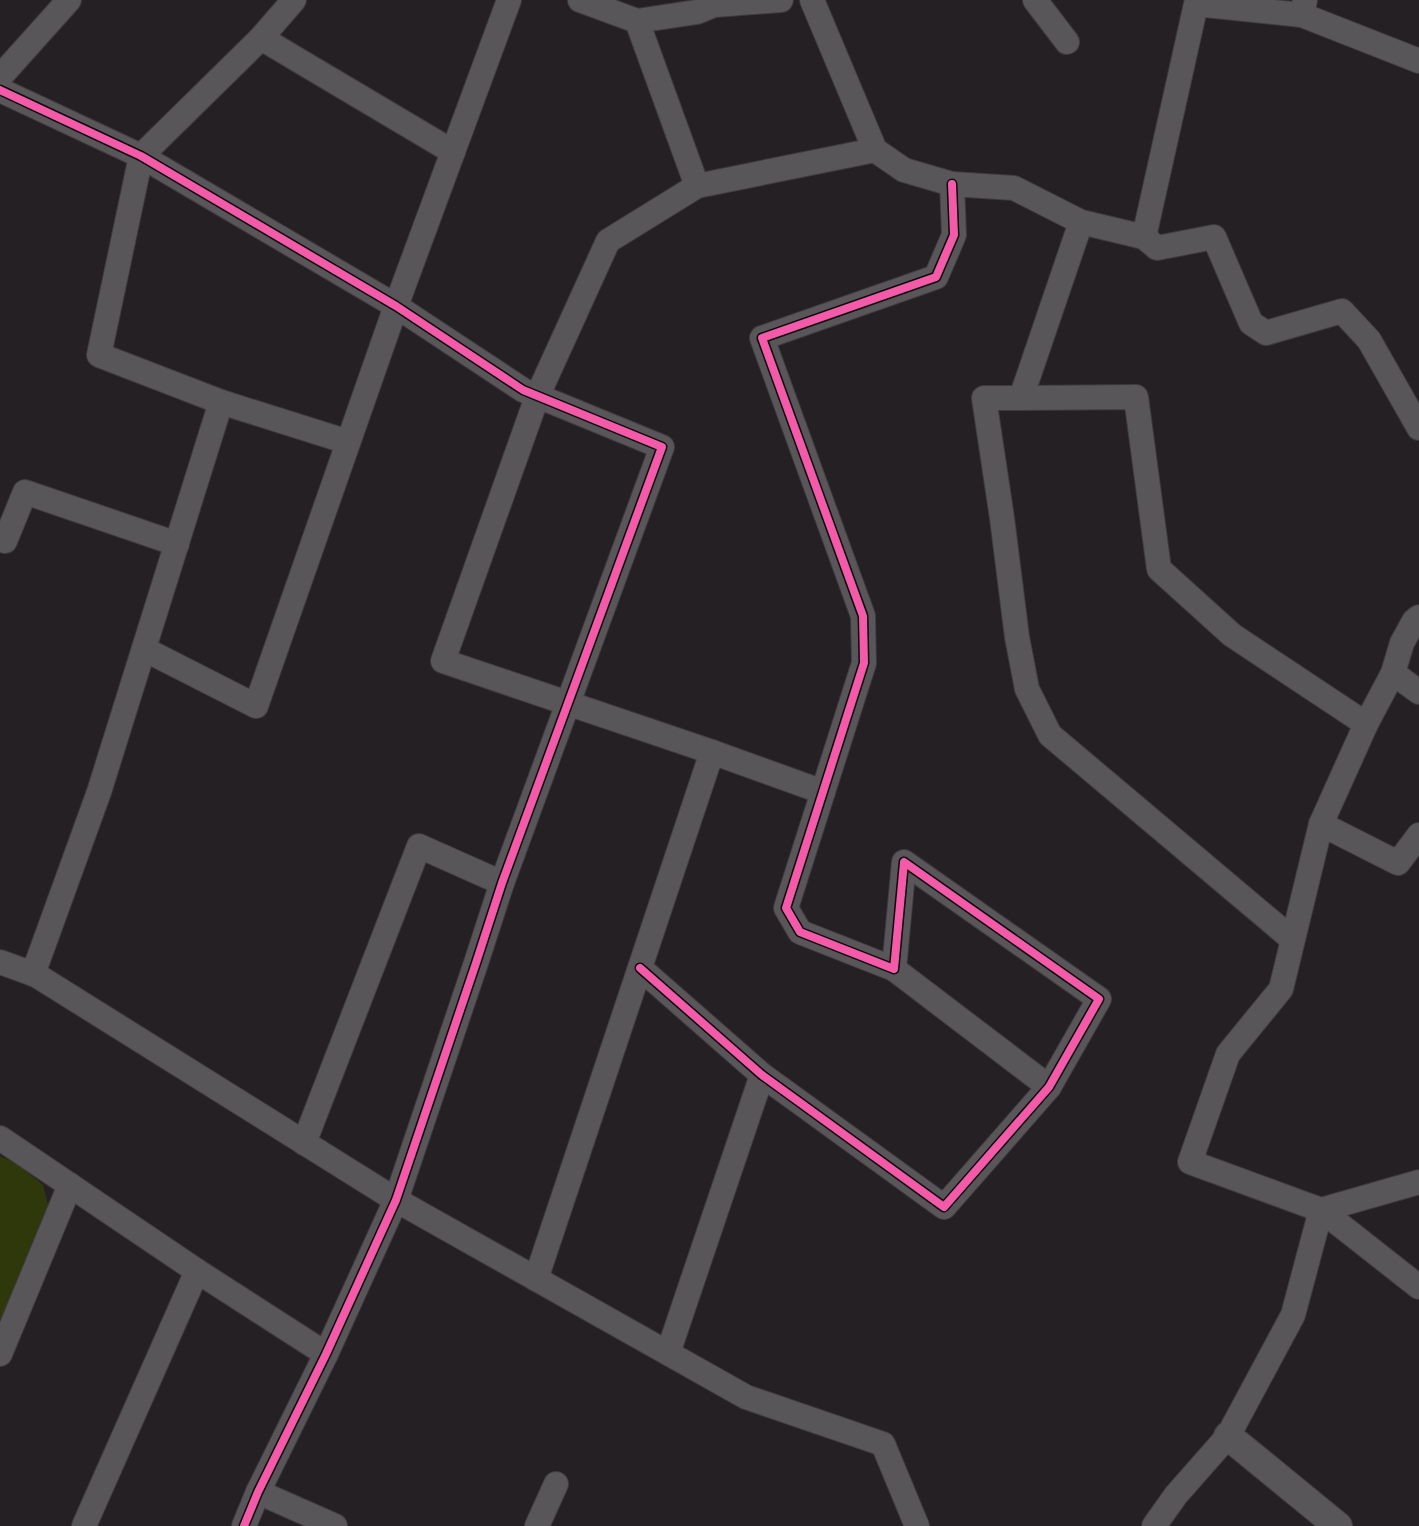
<svg xmlns="http://www.w3.org/2000/svg" width="1419" height="1526" viewBox="0 0 1419 1526" font-family="'DM Sans',sans-serif">
  <style>
    .park { fill: #2e380b }
    .lines { fill: none; stroke-linecap: round; stroke-linejoin: round }
    .minor-casing { stroke: #3f3c40; stroke-width: 26 }
    .tertiary-casing { stroke: #3f3c40; stroke-width: 30 }
    .minor { stroke: #595659; stroke-width: 24 }
    .tertiary { stroke: #595659; stroke-width: 28 }
    .cycleway-casing { stroke: #0c090d; stroke-width: 11 }
    .cycleway { stroke: #f35aa7; stroke-width: 8 }
  </style>
  <rect width="100%" height="100%" fill="#242024"/>
  <path class="park" d="M0 1156 19 1165 43 1185 49 1208 0 1325Z"/>
  <g class="lines">
    <g class="minor-casing">
      <g id="minor">
        <path d="M580 0 637 21 697 12 714 5 781 0"/>
        <path d="M812 0 875 150 904 170 952 184 1014 188 1081 222 1144 237 1196 4 1302 15 1305 0"/>
        <path d="M1035 0 1067 42"/>
        <path d="M1302 15 1419 61"/>
        <path d="M637 21 697 186"/>
        <path d="M261 38 453 152"/>
        <path d="M0 77 69 0"/>
        <path d="M0 90 141 156 396 306 523 390 662 447 502 883 476 963 396 1200 326 1354 258 1492 244 1526"/>
        <path d="M1081 222 1021 398H984L1002 518 1017 637 1027 689 1050 735 1292 939"/>
        <path d="M1144 237 1157 248 1214 237 1251 323 1266 333 1342 311 1369 340 1419 428"/>
        <path d="M1021 398 1136 397 1159 569 1232 635 1366 724"/>
        <path d="M221 402 348 442"/>
        <path d="M0 539 5 541 25 492 177 544"/>
        <path d="M144 649 256 706 396 306 509 0"/>
        <path d="M1393 673 1419 692"/>
        <path d="M823 792 712 752 443 661 537 397 608 241 697 186 875 150"/>
        <path d="M1321 824 1398 863 1419 835"/>
        <path d="M0 962 36 975 396 1200 746 1397 883 1444 917 1526"/>
        <path d="M640 968 762 1075 944 1207 1049 1087 1099 999 904 862 894 969 800 932 786 908 864 663 863 616 762 338 936 277 954 235 952 184"/>
        <path d="M894 969 1049 1087"/>
        <path d="M33 974 99 792 221 402 99 355 141 156 261 38 294 0"/>
        <path d="M0 1138 197 1271 326 1354"/>
        <path d="M304 1143 419 846 502 883"/>
        <path d="M1321 1210 1419 1287"/>
        <path d="M1321 1210 1419 1182"/>
        <path d="M536 1279 712 752"/>
        <path d="M668 1353 762 1075"/>
        <path d="M0 1354 70 1185"/>
        <path d="M258 1492 335 1526"/>
        <path d="M84 1526 197 1271"/>
        <path d="M537 1526 556 1484"/>
        <path d="M1154 1526 1176 1495 1228 1436 1293 1315 1321 1210 1190 1162 1228 1054 1281 989 1321 824 1366 724 1393 673 1402 643 1414 621 1419 617"/>
      </g>
    </g>
    <g class="tertiary-casing">
      <path id="tertiary" d="M1228 1436 1338 1526"/>
    </g>
    <use href="#minor" class="minor"/>
    <use href="#tertiary" class="tertiary"/>
    <g class="cycleway-casing">
      <g id="cycleway">
        <path d="M0 90 141 156 396 306 523 390 662 447 502 883 476 963 396 1200 326 1354 258 1492 244 1526"/>
        <path d="M640 968 762 1075 944 1207 1049 1087 1099 999 904 862 894 969 800 932 786 908 864 663 863 616 762 338 936 277 954 235 952 184"/>
      </g>
    </g>
    <use href="#cycleway" class="cycleway"/>
  </g>
</svg>
